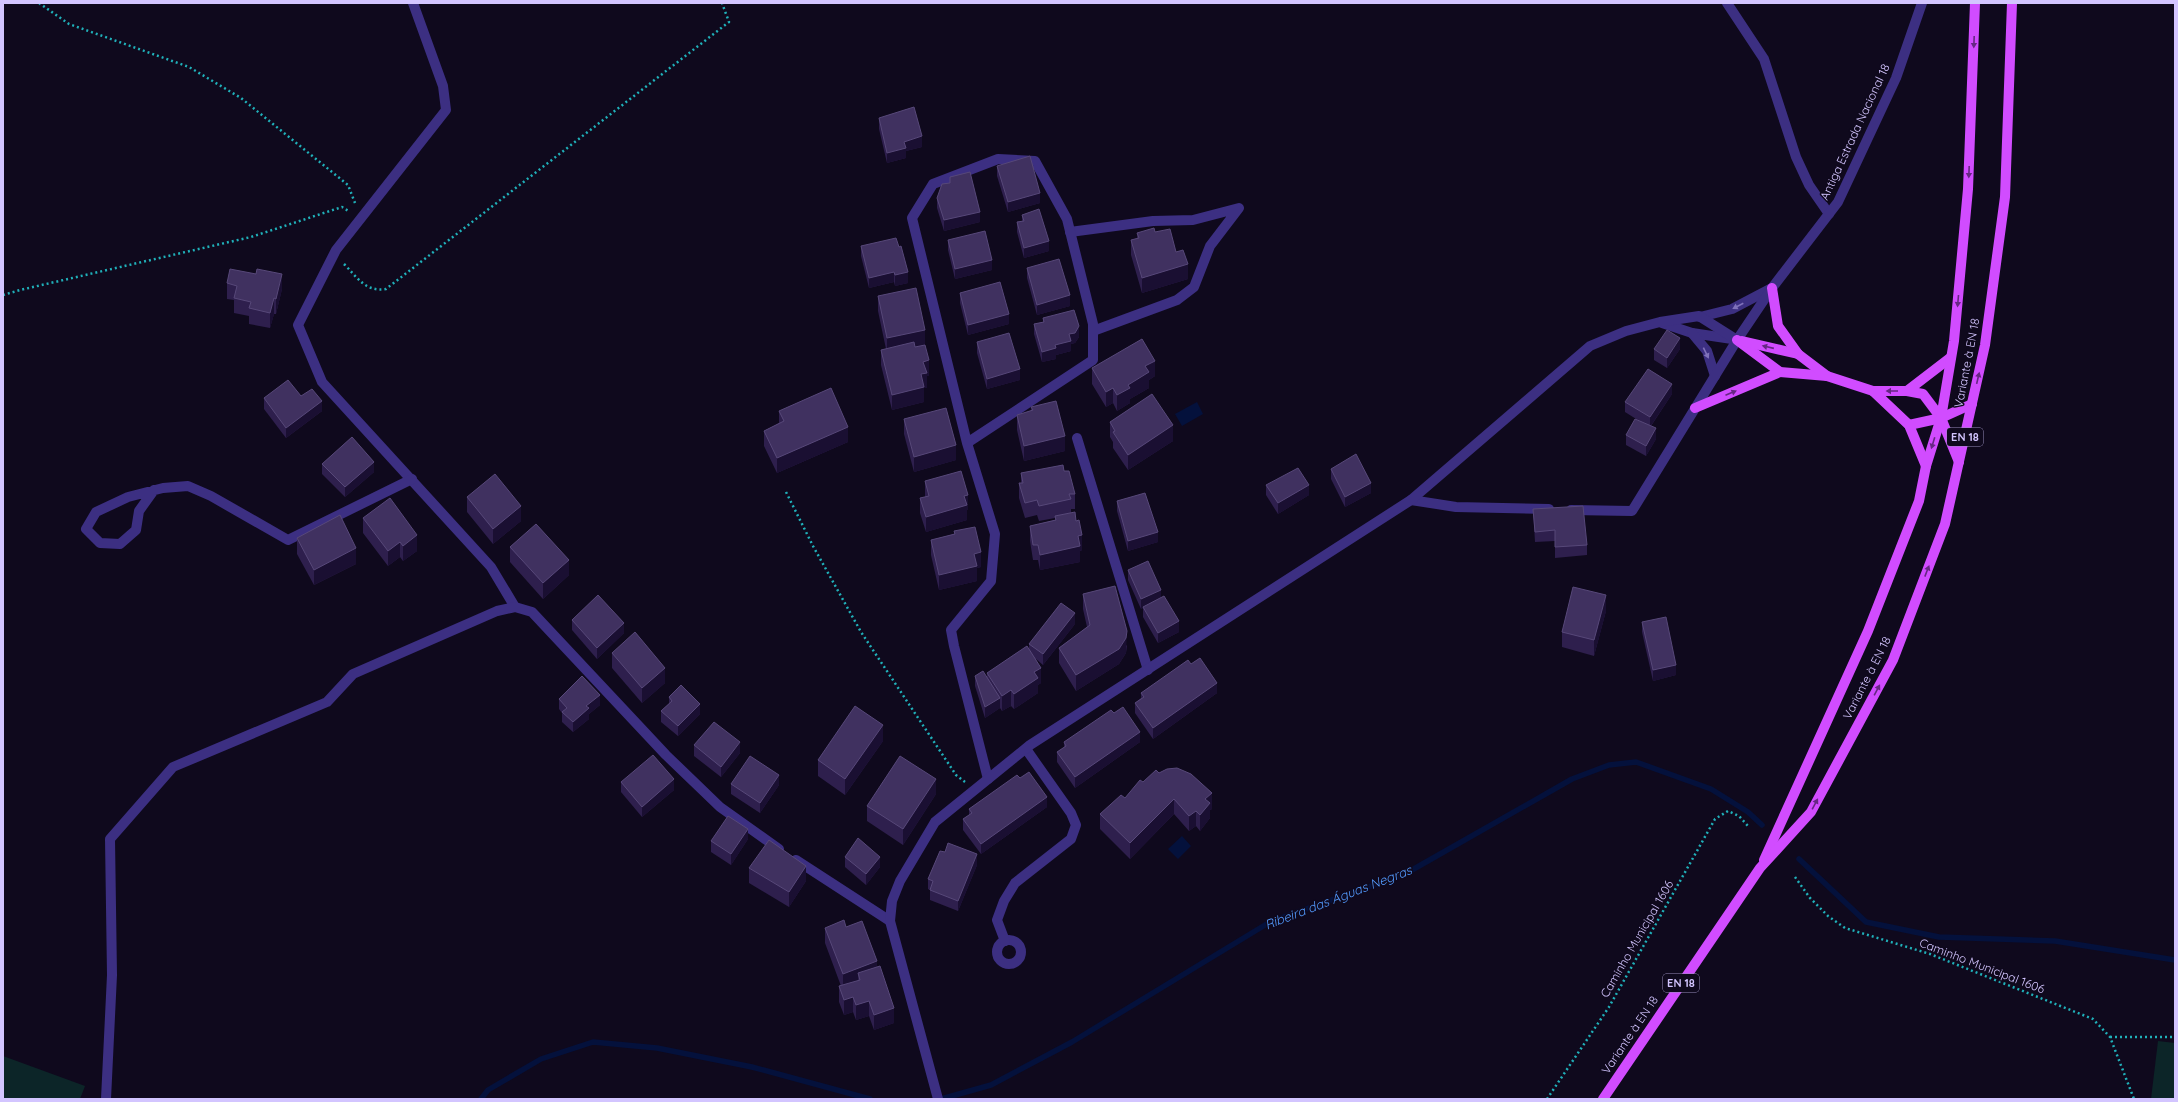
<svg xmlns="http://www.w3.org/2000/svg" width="2178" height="1102" viewBox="0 0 2178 1102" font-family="Quicksand,sans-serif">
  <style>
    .green { fill: #0c2528 }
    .water { fill: #04113c }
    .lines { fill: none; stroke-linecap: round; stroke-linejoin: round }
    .stream { stroke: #04113c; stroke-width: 5.5 }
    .path { stroke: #20b0b9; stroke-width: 2.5; stroke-dasharray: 2 3; stroke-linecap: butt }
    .minor { stroke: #3c2f82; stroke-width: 10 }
    .tertiary { stroke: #3c2f82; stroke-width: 10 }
    .primary { stroke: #d14cff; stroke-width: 10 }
    .wall { fill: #2e1f4d }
    .shaded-wall { fill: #1a0f32 }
    .building { fill: #403160; stroke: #574879 }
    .oneway { fill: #662783 }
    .oneway2 { fill: #8072ba }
    .labels { text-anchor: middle; stroke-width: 3; stroke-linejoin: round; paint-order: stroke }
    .shield { fill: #0f091d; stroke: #988dbb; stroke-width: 1 }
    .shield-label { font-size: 11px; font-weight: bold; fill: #d3c5ff }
    .street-label { font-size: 12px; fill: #d3c5ff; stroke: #0f091d }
    .water-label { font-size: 13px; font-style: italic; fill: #539bff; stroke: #0f091d }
  </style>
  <rect width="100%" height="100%" fill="#0f091d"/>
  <g class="green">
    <path d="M2158 1041 2175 1043V1099H2151Z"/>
    <path d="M3 1056 85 1086 80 1099H3Z"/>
  </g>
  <g class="water">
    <path d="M1197 402 1203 414 1182 426 1175 414Z"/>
    <path d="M1182 836 1191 846 1178 859 1168 849Z"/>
  </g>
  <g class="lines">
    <g class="stream">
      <path d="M1799 859 1866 922 1939 937 2055 941 2175 960"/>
      <path d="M481 1099 488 1090 541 1059 593 1042 657 1048 752 1067 870 1099"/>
      <path d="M941 1099 991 1085 1072 1042 1270 922 1405 874 1572 779 1609 765 1636 762 1711 789 1748 812 1762 825"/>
    </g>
    <g class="path">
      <path d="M39 3 69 24 189 67 241 98 348 185 355 203"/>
      <path d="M344 264C358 278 365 292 386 289L729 22 722 3"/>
      <path d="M3 295 20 290 251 237 342 207 350 212"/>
      <path d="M786 492 813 546 861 632 956 775 965 782"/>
      <path d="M1795 877 1810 898 1828 916 1845 928 1930 954 2093 1019 2110 1037 2134 1099"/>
      <path d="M2110 1037H2175"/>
      <path d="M1547 1099 1609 1007 1715 819 1728 811 1739 816 1748 826"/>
    </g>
    <g class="minor">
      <path d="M413 3 443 86 446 110 336 250 298 325 322 382 491 567 515 607"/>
      <path d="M1727 3 1764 59 1796 157 1809 185 1829 214"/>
      <path d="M1070 232 1153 221 1193 220 1239 208 1210 246 1194 287 1177 300 1093 331"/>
      <path d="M1700 317 1732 309 1772 288"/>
      <path d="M1662 323 1692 333 1732 339"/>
      <path d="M1692 333 1707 351 1715 376"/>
      <path d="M1077 438 1148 670"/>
      <path d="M967 443 1093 360V324L1067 219 1035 161 998 159 933 184 912 218 967 443 995 534 991 581 951 630 954 646 988 779"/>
      <path d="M154 490 139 511 136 530 120 544 100 543 86 529 96 512 128 497 163 488 188 486 211 496 288 540 412 479"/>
      <path d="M1411 500 1456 507 1549 509"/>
      <path d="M1571 510 1632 511 1737 340"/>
      <path d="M796 860 890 921"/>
      <circle cx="1009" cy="952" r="12"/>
      <path d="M1005 941 997 920 1004 901 1015 883 1071 839 1076 825 1071 813 1026 749"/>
      <path d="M106 1099 112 975 110 839 173 767 327 702 353 674 497 611 515 607 532 612 666 755 720 807 779 849"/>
      <path d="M938 1099 890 921 892 901 900 881 935 822 1030 745 1411 500 1590 346 1626 331 1660 322 1699 316 1737 340"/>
    </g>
    <path class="tertiary" d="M1737 340 1772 288 1838 202 1896 78 1922 3"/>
    <g class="primary">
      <path d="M1772 288 1778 326 1798 354"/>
      <path d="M1737 340 1780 372 1827 376 1873 391H1907L1923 394 1941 418 1959 462"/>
      <path d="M1742 341 1798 354 1827 376"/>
      <path d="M1873 391 1909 425 1926 466"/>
      <path d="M1907 391 1950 358"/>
      <path d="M1695 408 1780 372"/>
      <path d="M1909 425 1941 418 1972 404"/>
      <path d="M1764 860 1868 631 1919 501 1926 466 1941 418 1954 341 1968 189 1975 3"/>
      <path d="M1603 1099 1760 868 1811 812 1893 660 1945 524 1985 345 2005 197 2012 3"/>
    </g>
  </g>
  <g class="wall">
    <path d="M879 118 922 147 906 151V158L887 163 879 129Z"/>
    <path d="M997 166 1040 203 1008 212 997 176Z"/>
    <path d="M950 183 980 222 944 231 937 208V198Z"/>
    <path d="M1022 215 1049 251 1024 258 1017 232V222L1022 221Z"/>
    <path d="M1155 232 1176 252 1188 279 1142 293 1131 255V240L1137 238V233Z"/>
    <path d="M948 240 992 270 955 279 948 250Z"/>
    <path d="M861 246 899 247 908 283 895 286 894 282 869 288 861 256Z"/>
    <path d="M1027 268 1070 306 1037 315 1027 278Z"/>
    <path d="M227 283 282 289 276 314H274L270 328 249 324V316L234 313V300L227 299Z"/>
    <path d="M960 293 1009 324 968 335 960 303Z"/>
    <path d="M878 296 925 345 929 376H927V388H924V402L892 410 881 365V350L886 349 878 311Z"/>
    <path d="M1043 318 1079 337 1075 343 1071 344V351L1056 355V359L1042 362 1034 334V324L1043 322Z"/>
    <path d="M977 342 1020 380 987 389 977 353Z"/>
    <path d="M1654 349H1680L1667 368 1654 360Z"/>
    <path d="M1092 368 1155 376 1149 380V388L1130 399V403L1117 411 1113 403 1106 407 1092 384Z"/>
    <path d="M1672 394 1651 426 1656 439 1646 456 1626 445V435L1641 422 1625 412V402Z"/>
    <path d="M301 396 322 411 286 438 264 409V398Z"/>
    <path d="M1031 407 1065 451 1024 461 1017 430V415L1031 411Z"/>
    <path d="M779 411 848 442 777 473 764 446V431L779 423Z"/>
    <path d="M904 419 956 460 914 472 904 434Z"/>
    <path d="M1110 422 1173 441 1128 470 1113 448V442L1110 437Z"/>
    <path d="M322 464 374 472 345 497 322 474Z"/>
    <path d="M1331 469 1371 493 1345 507 1331 479Z"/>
    <path d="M1064 471 1075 494V509H1071V513L1076 521 1082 550 1080 551V562L1040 570 1038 560H1033L1030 541V526L1055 520V518L1039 521 1037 515 1025 518 1019 498V483H1021V473Z"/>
    <path d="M925 481 968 510H967V520L926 532 920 513V498L925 497Z"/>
    <path d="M1266 485 1309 495 1278 514 1266 495Z"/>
    <path d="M467 497 521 521 493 544 467 512Z"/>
    <path d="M1117 501 1158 542 1128 551 1117 511Z"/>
    <path d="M1533 509 1587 545V555L1555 558V541L1535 542Z"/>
    <path d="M363 518 417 551 403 561 400 557 388 566 363 533Z"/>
    <path d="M954 531 981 567 977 568V581L939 590 931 555V540L954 534Z"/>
    <path d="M297 538 356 564 314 585 297 554Z"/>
    <path d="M510 547 569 575 543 599 510 562Z"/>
    <path d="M1128 570 1161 597 1179 632 1158 643 1143 617V608L1141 609 1128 580Z"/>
    <path d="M1083 594 1127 646 1126 653 1119 664 1076 691 1059 663V648L1087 627 1083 609Z"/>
    <path d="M1606 611 1594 656 1562 647V632Z"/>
    <path d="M572 620 624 633 597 659 572 630Z"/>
    <path d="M1642 622 1676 675 1653 681 1642 632Z"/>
    <path d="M1075 624 1043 665 1036 659 1041 683 1038 685V693L1014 709 1011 706 1002 711 1000 708 985 718 975 686V676L987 677V673L1029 649V644Z"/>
    <path d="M612 653 665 683 642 703 612 668Z"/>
    <path d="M1191 664 1217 693 1153 739 1135 713V703L1141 698V693Z"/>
    <path d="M669 697 700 714 678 736 661 722V711L669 704Z"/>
    <path d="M559 699 600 705 589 714V719L573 732 562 722V713L559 709Z"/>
    <path d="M1114 713 1140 742 1075 788 1057 762V752L1064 748V742Z"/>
    <path d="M883 741 845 795 818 776V760Z"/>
    <path d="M694 745 740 753 721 777 694 756Z"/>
    <path d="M1020 778 1047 807 981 854 963 830V819L969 815V809Z"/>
    <path d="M621 782 674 790 642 817 621 792Z"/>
    <path d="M1143 782 1212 809 1210 810V818L1200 831 1196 826 1189 831 1174 814 1130 859 1100 829V814L1125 798Z"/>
    <path d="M731 784 779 785 760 813 731 794Z"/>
    <path d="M936 794 903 845 867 821V806Z"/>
    <path d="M748 839 731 865 711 852V841Z"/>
    <path d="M845 857 880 867 866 885 845 867Z"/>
    <path d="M977 865 958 911 930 900V890L928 889V879Z"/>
    <path d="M749 868 806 881 789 907 749 883Z"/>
    <path d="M846 927 877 967 894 1023 874 1030 869 1016 856 1020 853 1012 844 1015 839 1002V986H841L825 943V928Z"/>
  </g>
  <g class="shaded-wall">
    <path d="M922 136V147L906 151V158L887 163V153L904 142Z"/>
    <path d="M1040 193V203L1008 212V202Z"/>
    <path d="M980 212V222L944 231V220Z"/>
    <path d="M1049 241V251L1024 258V248Z"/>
    <path d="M992 260V270L955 279V269Z"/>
    <path d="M1188 264V279L1142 293V278Z"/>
    <path d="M894 272V282L869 288V278Z"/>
    <path d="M908 272V283L895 286V275Z"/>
    <path d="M282 274V289L276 314V299Z"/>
    <path d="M1070 295V306L1037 315V305Z"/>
    <path d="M274 298V314L270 328V313Z"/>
    <path d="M1009 314V324L968 335V325Z"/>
    <path d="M1079 326V337L1075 343 1071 344V351L1056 355V359L1042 362V352L1055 345Z"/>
    <path d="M925 330V345L887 353V338Z"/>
    <path d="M1680 338V349L1667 368V358Z"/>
    <path d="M929 360V376H927V388H924V402L892 410V395L923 362Z"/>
    <path d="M1155 361V376L1149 380V388L1130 399V403L1117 411V395L1145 366Z"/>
    <path d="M1020 369V380L987 389V379Z"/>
    <path d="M1672 384V394L1650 427V417Z"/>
    <path d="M1113 388V403L1106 407V392Z"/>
    <path d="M322 401V411L286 438V428Z"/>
    <path d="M1173 425V441L1128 470V455Z"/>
    <path d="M848 427V442L777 473V458Z"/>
    <path d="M1656 428V439L1646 456V446Z"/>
    <path d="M1065 436V451L1024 461V446Z"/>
    <path d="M956 445V460L914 472V457Z"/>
    <path d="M374 462V472L345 497V487Z"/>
    <path d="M1371 483V493L1345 507V497Z"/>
    <path d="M1309 485V495L1278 514V503Z"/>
    <path d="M968 495V510H967V520L926 532V517L964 496Z"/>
    <path d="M521 506V521L493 544V529Z"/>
    <path d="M1158 532V542L1128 551V541Z"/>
    <path d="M417 535V551L403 561V546Z"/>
    <path d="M1082 535V550L1080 551V562L1040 570V555L1078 536Z"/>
    <path d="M400 542V557L388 566V551Z"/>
    <path d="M356 548V564L314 585V570Z"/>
    <path d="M981 552V567L977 568V581L939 590V575L974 554Z"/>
    <path d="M569 560V575L543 599V583Z"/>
    <path d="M1161 590V600L1141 609V599Z"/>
    <path d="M1606 595V611L1594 656V640Z"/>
    <path d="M1075 613V624L1043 665V654Z"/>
    <path d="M1179 621V632L1158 643V633Z"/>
    <path d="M624 623V633L597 659V648Z"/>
    <path d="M1127 631 1126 653 1119 664 1076 691V675Z"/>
    <path d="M1676 665V675L1653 681V670Z"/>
    <path d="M665 668V683L642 703V688Z"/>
    <path d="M1041 668V683L1038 685V693L1014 709V694L1034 672Z"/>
    <path d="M1217 683V693L1153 739V728Z"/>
    <path d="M1011 690V706L1002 711V696Z"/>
    <path d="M600 695V705L589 714V719L573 732V722L586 706Z"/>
    <path d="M1000 698V708L985 718V707Z"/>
    <path d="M700 704V714L678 736V726Z"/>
    <path d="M883 725V741L845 795V779Z"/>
    <path d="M1140 732V742L1075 788V777Z"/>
    <path d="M740 742V753L721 777V767Z"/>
    <path d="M779 775V785L760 813V803Z"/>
    <path d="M674 779V790L642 817V807Z"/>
    <path d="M936 779V794L903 845V829Z"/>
    <path d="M1212 793V809L1210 810V818L1200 831V815L1205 799Z"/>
    <path d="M1047 797V807L981 854V844Z"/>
    <path d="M1174 799V814L1130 859V843Z"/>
    <path d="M1196 811V826L1189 831V816Z"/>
    <path d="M748 829V839L731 865V854Z"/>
    <path d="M977 854V865L958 911V901Z"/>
    <path d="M880 857V867L866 885V874Z"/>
    <path d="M806 866V881L789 907V892Z"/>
    <path d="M877 961V977L860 980 858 973V984L843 990V974Z"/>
    <path d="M853 997V1012L844 1015V1000Z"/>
    <path d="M869 1001V1016L856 1020V1005Z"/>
    <path d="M894 1008V1023L874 1030V1015Z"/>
  </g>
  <g class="building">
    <path d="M914 107 922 136 904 142 906 148 887 153 879 118Z"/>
    <path d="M1030 156 1040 193 1008 202 997 166Z"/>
    <path d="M970 172 980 212 944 220 937 198 942 184 950 183V177Z"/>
    <path d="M1039 209 1049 241 1024 248 1017 222 1024 221 1022 215Z"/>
    <path d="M1154 228 1155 232 1170 229 1176 252 1183 250 1188 264 1142 278 1131 240 1139 238 1137 233Z"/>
    <path d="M985 231 992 260 955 269 948 240Z"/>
    <path d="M896 238 899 247 901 246 908 272 895 275 894 272 869 278 861 246Z"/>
    <path d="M1059 259 1070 295 1037 305 1027 268Z"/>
    <path d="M230 269 256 274 257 269 282 274 276 299 274 298 270 313 249 308 251 302 234 298 237 286 227 283Z"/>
    <path d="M1000 282 1009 314 968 325 960 293Z"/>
    <path d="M916 288 925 330 887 338 878 296Z"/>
    <path d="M1074 310 1079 326 1075 333 1069 334 1071 341 1055 345 1056 348 1042 352 1034 324 1044 322 1043 318Z"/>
    <path d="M1667 330 1680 338 1667 358 1654 349Z"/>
    <path d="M1009 333 1020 369 987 379 977 342Z"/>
    <path d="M1142 339 1155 361 1145 366 1149 372 1128 385 1130 388 1117 395 1113 388 1106 392 1092 368Z"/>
    <path d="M914 342 915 347 925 345 929 360 923 362 927 373 921 374 924 387 892 395 881 350Z"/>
    <path d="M1648 369 1672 384 1650 417 1625 402Z"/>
    <path d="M288 380 301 396 312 389 322 401 286 428 264 398Z"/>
    <path d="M831 388 848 427 777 458 764 431 784 421 779 411Z"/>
    <path d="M1152 394 1173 425 1128 455 1113 432 1115 431 1110 422Z"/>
    <path d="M1056 401 1065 436 1024 446 1017 415 1033 410 1031 407Z"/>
    <path d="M946 408 956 445 914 457 904 419Z"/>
    <path d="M1635 419 1656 428 1646 446 1626 435Z"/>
    <path d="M352 437 374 462 345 487 322 464Z"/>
    <path d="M1356 454 1371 483 1345 497 1331 469Z"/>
    <path d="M1063 465 1064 471H1069L1075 494H1069L1071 499 1039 506 1037 500 1025 503 1019 483H1023L1021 473Z"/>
    <path d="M1298 468 1309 485 1278 503 1266 485Z"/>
    <path d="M961 471 968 495 964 496 967 505 926 517 920 498 929 496 925 481Z"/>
    <path d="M495 474 521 506 493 529 467 497Z"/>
    <path d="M1145 493 1158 532 1128 541 1117 501Z"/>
    <path d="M390 498 417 535 403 546 400 542 388 551 363 518Z"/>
    <path d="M1583 506 1587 545 1555 547V530L1535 532 1533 509Z"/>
    <path d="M1075 512 1076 521 1079 520 1082 535 1078 536 1080 546 1040 555 1038 545H1033L1030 526 1056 520 1055 516Z"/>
    <path d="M340 515 356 548 314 570 297 538Z"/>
    <path d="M536 524 569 560 543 583 510 547Z"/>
    <path d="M975 527 981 552 974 554 977 566 939 575 931 540 955 534 954 531Z"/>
    <path d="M1148 561 1161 590 1141 599 1128 570Z"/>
    <path d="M1115 586 1127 631 1126 638 1119 649 1076 675 1059 648 1090 625 1083 594Z"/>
    <path d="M1573 587 1606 595 1594 640 1562 632Z"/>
    <path d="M598 595 624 623 597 648 572 620Z"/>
    <path d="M1164 596 1179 621 1158 633 1143 607Z"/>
    <path d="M1061 603 1075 613 1043 654 1029 644Z"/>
    <path d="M1666 617 1676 665 1653 670 1642 622Z"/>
    <path d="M635 632 665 668 642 688 612 653Z"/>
    <path d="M1027 646 1041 668 1034 672 1038 678 1014 694 1011 690 1002 696 987 673Z"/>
    <path d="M1200 658 1217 683 1153 728 1135 703 1144 697 1141 693 1188 660 1191 664Z"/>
    <path d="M983 671 1000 698 985 707 975 676Z"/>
    <path d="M582 676 600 695 586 706 589 708 573 722 562 712 567 708 559 699Z"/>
    <path d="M681 685 700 704 678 726 661 711 672 701 669 697Z"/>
    <path d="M855 706 883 725 845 779 818 760Z"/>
    <path d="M1123 707 1140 732 1075 777 1057 752 1066 746 1064 742 1111 710 1114 713Z"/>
    <path d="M714 722 740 742 721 767 694 745Z"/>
    <path d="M653 755 674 779 642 807 621 782Z"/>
    <path d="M750 756 779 775 760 803 731 784Z"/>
    <path d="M900 756 936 779 903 829 867 806Z"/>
    <path d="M1177 768 1191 774 1212 793 1205 799 1210 803 1200 815 1196 811 1189 816 1174 799 1130 843 1100 814 1121 795 1125 798 1140 780 1143 782 1156 770 1159 773 1167 769Z"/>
    <path d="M1029 772 1047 797 981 844 963 819 972 813 969 809 1017 775 1020 778Z"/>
    <path d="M728 816 748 829 731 854 711 841Z"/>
    <path d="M858 838 880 857 866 874 845 857Z"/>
    <path d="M769 840 806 866 789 892 749 868Z"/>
    <path d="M948 843 977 854 958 901 930 890 933 881 928 879 940 851 945 852Z"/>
    <path d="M844 920 846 927 862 921 877 961 843 974 825 928Z"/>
    <path d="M880 966 894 1008 874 1015 869 1001 856 1005 853 997 844 1000 839 986 860 980 858 973Z"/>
  </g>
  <defs><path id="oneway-solid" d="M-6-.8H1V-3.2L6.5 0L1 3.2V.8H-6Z"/></defs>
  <g class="oneway">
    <use href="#oneway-solid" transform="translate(1974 42) rotate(92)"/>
    <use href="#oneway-solid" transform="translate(1969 172) rotate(92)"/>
    <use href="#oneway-solid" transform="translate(1958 301) rotate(95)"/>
    <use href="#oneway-solid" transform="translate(1768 347) rotate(-167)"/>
    <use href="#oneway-solid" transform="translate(1978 378) rotate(-77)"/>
    <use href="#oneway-solid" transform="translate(1892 391) rotate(180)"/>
    <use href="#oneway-solid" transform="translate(1731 393) rotate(-23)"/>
    <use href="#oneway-solid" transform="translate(1933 443) rotate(107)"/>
    <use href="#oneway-solid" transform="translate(1927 571) rotate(-69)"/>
    <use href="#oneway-solid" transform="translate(1877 690) rotate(-62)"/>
    <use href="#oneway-solid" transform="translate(1815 804) rotate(-62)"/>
  </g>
  <g class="oneway2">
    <use href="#oneway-solid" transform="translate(1738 306) rotate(153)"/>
    <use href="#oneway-solid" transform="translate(1706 353) rotate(64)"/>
  </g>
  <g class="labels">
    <g class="shield">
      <rect x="1947" y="428" width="36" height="18" rx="3"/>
      <rect x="1663" y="974" width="36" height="18" rx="3"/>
    </g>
    <g class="shield-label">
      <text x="1965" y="441">EN 18</text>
      <text x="1681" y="987">EN 18</text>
    </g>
    <g class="street-label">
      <text transform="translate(1855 132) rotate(-65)" y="4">Antiga Estrada Nacional 18</text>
      <text transform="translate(1967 363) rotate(-79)" y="4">Variante à EN 18</text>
      <text transform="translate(1867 678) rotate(-63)" y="4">Variante à EN 18</text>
      <text transform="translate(1637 939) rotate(-60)" y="4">Caminho Municipal 1606</text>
      <text transform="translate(1982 966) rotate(21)" y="4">Caminho Municipal 1606</text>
      <text transform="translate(1630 1035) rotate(-56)" y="4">Variante à EN 18</text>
    </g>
    <g class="water-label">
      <text transform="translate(1338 897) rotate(-21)" y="5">Ribeira das Águas Negras</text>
    </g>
  </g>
  <rect width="2178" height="1102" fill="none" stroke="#d3c5ff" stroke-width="8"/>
</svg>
